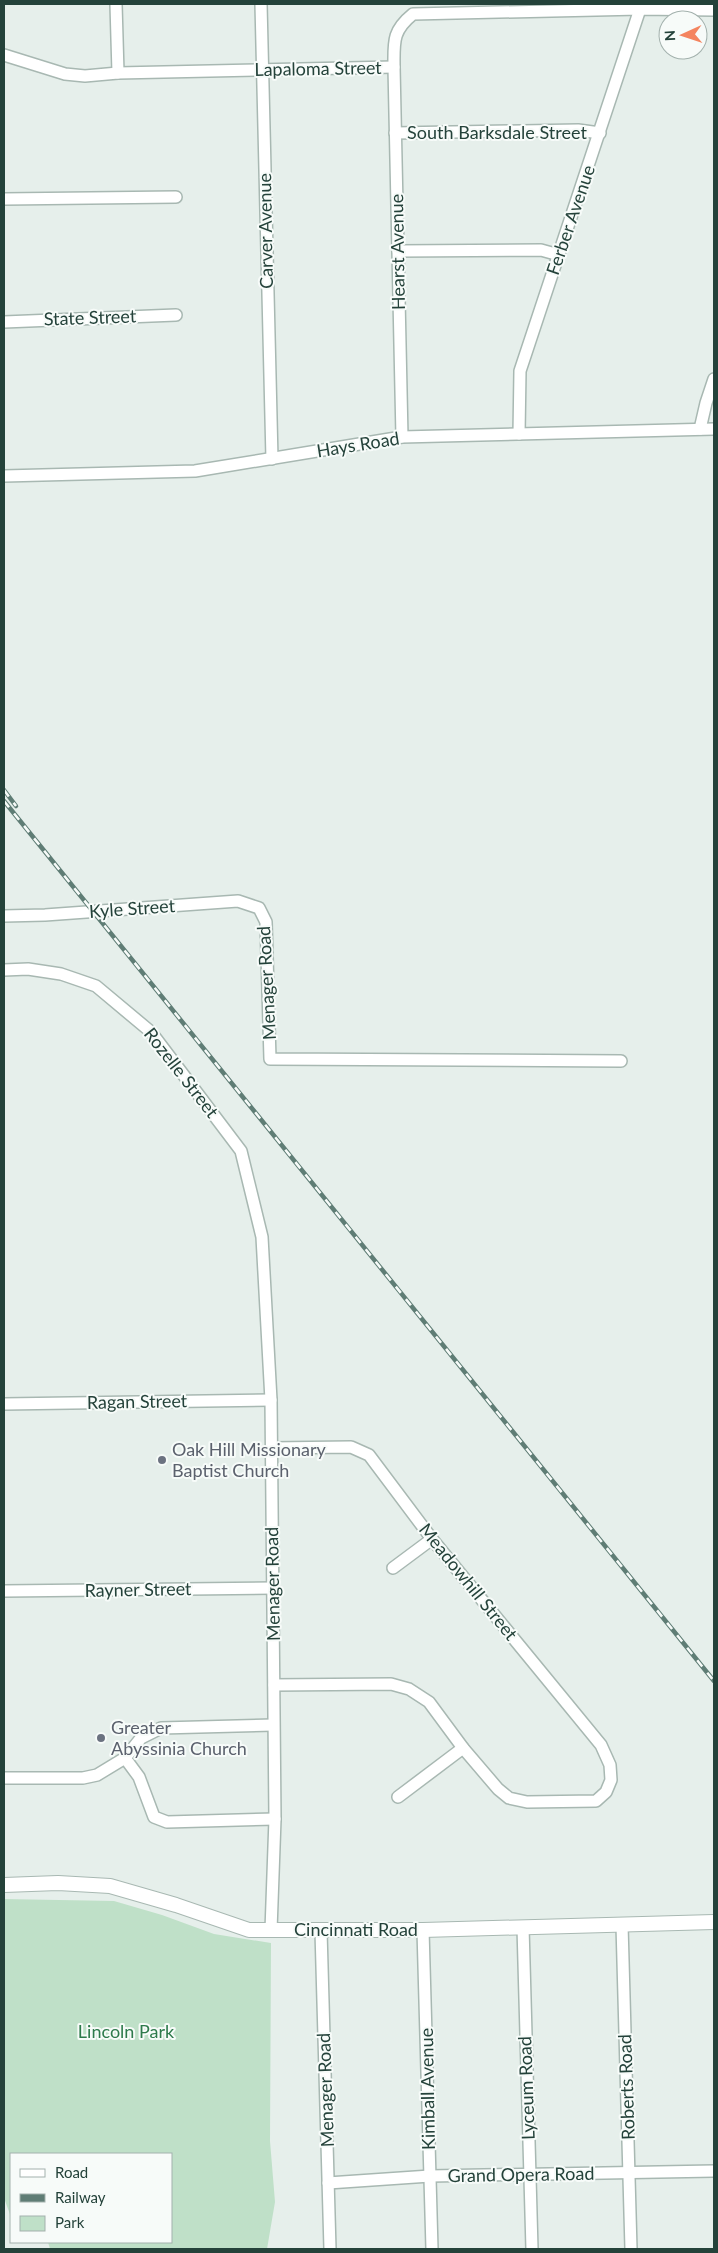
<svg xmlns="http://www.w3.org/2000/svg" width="718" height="2253" viewBox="0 0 718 2253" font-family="Lato,sans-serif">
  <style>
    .green { fill: #bfe0c8 }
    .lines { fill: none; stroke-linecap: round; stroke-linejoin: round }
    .minor-casing { stroke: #a8b8b2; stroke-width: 14 }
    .tertiary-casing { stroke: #a8b8b2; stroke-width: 16 }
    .minor { stroke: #fff; stroke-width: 11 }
    .tertiary { stroke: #fff; stroke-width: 14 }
    .rail-casing { stroke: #5f7d75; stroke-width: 4.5 }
    .rail { stroke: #f7fbf9; stroke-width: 2.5; stroke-dasharray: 8; stroke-linecap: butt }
    .worship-dot { fill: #6b7280; stroke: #f7fbf9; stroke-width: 2 }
    .labels { text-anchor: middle; stroke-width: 4; stroke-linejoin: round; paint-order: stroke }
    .street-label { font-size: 18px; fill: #24423a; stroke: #f7fbf9 }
    .worship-label { font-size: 18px; fill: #5b616d; stroke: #f7fbf9; text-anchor: start }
    .park-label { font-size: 18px; fill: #2d7a4b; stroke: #f7fbf9 }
  </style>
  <rect width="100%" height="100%" fill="#e6efeb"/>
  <path class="green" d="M4 1899 114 1901 162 1915 214 1934 271 1943 270 2141 275 2202 267 2249H50L48 2242H171V2154H11V2217L4 2198Z"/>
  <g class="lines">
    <g class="minor-casing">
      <g id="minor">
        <path d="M116 4 118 73"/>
        <path d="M261 4 272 459"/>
        <path d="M4 55 65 74 85 76 118 73 394 67"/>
        <path d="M395 133 578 130 600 133"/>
        <path d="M4 199 176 197"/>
        <path d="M398 251 541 250 559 255"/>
        <path d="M4 322 176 315"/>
        <path d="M700 429 706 403 714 379"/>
        <path d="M519 434 520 371 640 9"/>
        <path d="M402 437 394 67C394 42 392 31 413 14L640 9 714 10"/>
        <path d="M4 476 195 471 402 437 714 429"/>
        <path d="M4 916 45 915 238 901 259 908 266 922 270 1059 621 1061"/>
        <path d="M4 970 28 969 61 974 96 986 151 1032 241 1151 262 1237 271 1400 275 1819 271 1930"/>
        <path d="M4 1404 271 1400"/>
        <path d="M271 1448 351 1447 369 1455 432 1539 601 1745 610 1765 611 1780 606 1792 596 1801 527 1802 509 1798 498 1789 463 1748 429 1702 409 1689 391 1684 274 1685"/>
        <path d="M393 1568 432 1539"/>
        <path d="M4 1591 273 1588"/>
        <path d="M125 1758 139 1777 154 1817 167 1822 275 1819"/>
        <path d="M4 1778H83L97 1775 125 1758 141 1738 161 1728 273 1725"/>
        <path d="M398 1797 463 1748"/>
        <path d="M622 1925 631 2249"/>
        <path d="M523 1927 532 2249"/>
        <path d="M423 1930 432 2249"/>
        <path d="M321 1931 330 2249"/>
        <path d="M328 2183 430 2176 714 2171"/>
      </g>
    </g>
    <g class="tertiary-casing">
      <path id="tertiary" d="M4 1885 58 1883 110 1886 176 1905 249 1930H423L714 1922"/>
    </g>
    <use href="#minor" class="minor"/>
    <use href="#tertiary" class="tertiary"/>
    <g class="rail-casing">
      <g id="rail">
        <path d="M4 790 16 806"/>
        <path d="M4 801 714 1681"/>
      </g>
    </g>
    <use href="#rail" class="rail"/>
  </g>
  <g class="worship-dot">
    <circle cx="162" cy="1460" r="5"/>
    <circle cx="101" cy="1738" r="5"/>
  </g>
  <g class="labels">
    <g class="street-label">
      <text transform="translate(318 69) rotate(-1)" y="6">Lapaloma Street</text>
      <text x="497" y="139">South Barksdale Street</text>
      <text transform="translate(571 220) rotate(-71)" y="6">Ferber Avenue</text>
      <text transform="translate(266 231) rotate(-91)" y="6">Carver Avenue</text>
      <text transform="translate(398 252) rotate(-91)" y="6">Hearst Avenue</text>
      <text transform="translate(90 318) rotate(-2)" y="6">State Street</text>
      <text transform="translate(358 445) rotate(-9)" y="6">Hays Road</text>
      <text transform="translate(132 909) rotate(-4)" y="6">Kyle Street</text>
      <text transform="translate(267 983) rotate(-93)" y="6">Menager Road</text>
      <text transform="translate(181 1073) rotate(52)" y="6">Rozelle Street</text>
      <text transform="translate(137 1402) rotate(-1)" y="6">Ragan Street</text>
      <text transform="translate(468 1582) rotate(51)" y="6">Meadowhill Street</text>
      <text transform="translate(273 1584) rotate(-91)" y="6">Menager Road</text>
      <text transform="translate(138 1590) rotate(-1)" y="6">Rayner Street</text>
      <text x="356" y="1936">Cincinnati Road</text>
      <text transform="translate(627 2087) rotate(-92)" y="6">Roberts Road</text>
      <text transform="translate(527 2088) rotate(-92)" y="6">Lyceum Road</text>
      <text transform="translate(428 2089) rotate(-91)" y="6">Kimball Avenue</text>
      <text transform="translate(326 2090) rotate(-92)" y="6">Menager Road</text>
      <text transform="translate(521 2175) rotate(-1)" y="6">Grand Opera Road</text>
    </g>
    <g class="worship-label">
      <text x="172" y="1456">Oak Hill Missionary<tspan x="172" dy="21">Baptist Church</tspan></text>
      <text x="111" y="1734">Greater<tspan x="111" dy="21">Abyssinia Church</tspan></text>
    </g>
    <g class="park-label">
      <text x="126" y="2038">Lincoln Park</text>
    </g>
  </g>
  <rect width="718" height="2253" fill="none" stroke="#24423a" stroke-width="10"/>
  <rect x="10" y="2153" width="162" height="90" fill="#f7fbf9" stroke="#a3b1ad"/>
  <rect x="20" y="2169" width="25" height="8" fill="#ffffff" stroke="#a3b1ad"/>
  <text x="55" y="2178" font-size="15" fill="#24423a">Road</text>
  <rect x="20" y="2194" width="25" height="8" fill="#5f7d75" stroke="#a3b1ad"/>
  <text x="55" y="2203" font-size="15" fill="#24423a">Railway</text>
  <rect x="20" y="2216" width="25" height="15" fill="#bfe0c8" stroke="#a3b1ad"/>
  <text x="55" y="2228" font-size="15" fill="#24423a">Park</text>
  <g transform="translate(683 35) rotate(267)"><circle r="24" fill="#f7fbf9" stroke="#a3b1ad"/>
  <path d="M0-4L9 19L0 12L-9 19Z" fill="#f4845f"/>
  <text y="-8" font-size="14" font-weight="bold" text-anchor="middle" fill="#24423a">N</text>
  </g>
</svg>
